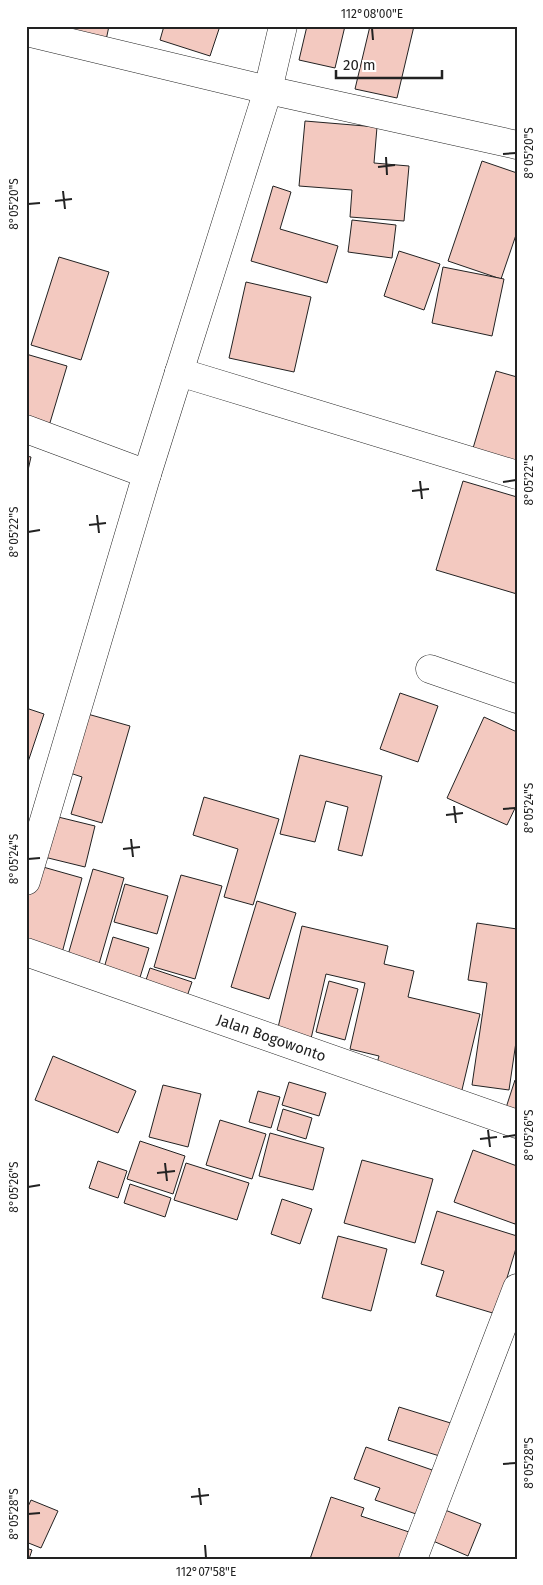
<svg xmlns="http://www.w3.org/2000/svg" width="543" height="1585" viewBox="0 0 543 1585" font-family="'Fira Sans',sans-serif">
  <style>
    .building { fill: #f3c9c0; stroke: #222 }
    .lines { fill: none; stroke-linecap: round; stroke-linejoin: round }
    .minor-casing { stroke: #222; stroke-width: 29 }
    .minor { stroke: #fff; stroke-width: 28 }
    .ticks { fill: none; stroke: #222; stroke-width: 2 }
    .labels { text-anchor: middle; stroke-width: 4; stroke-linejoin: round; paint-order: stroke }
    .street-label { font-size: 15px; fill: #222; stroke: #fff }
    .neatline { fill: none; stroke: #222; stroke-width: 2 }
    .ticks-label { font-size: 12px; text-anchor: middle; fill: #222 }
  </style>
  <rect width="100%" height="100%" fill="#fff"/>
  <g class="building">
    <path d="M67 26H109L105 45 65 37Z"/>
    <path d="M164 26H220L210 56 160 40Z"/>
    <path d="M307 26H345L335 68 299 60Z"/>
    <path d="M370 26H414L397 98 355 89Z"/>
    <path d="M305 121 377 127 374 163 409 166 404 221 350 217 352 190 299 186Z"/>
    <path d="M482 161 517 173V232L501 279 448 261Z"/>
    <path d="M273 186 291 192 280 229 338 246 327 283 251 261Z"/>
    <path d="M352 220 396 225 392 258 348 252Z"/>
    <path d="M399 251 440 264 424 310 384 296Z"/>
    <path d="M59 257 109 272 81 360 31 345Z"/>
    <path d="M443 267 504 279 492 336 432 323Z"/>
    <path d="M246 282 311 297 294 372 229 358Z"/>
    <path d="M26 354 67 366 49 426 26 419Z"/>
    <path d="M496 371 517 377V469L471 455Z"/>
    <path d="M26 456 31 457 26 479Z"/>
    <path d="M463 481 517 497V594L436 570Z"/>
    <path d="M400 693 438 706 418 762 380 749Z"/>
    <path d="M26 708 44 714 26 768Z"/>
    <path d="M84 713 130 726 102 823 71 814 82 777 67 772Z"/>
    <path d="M484 717 517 732V804L507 825 447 798Z"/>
    <path d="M300 755 382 776 362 856 338 850 348 807 326 801 315 842 280 834Z"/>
    <path d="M204 797 279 819 253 905 224 897 238 849 193 835Z"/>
    <path d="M50 815 95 826 85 867 40 856Z"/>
    <path d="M36 865 82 878 62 953 26 943V899Z"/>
    <path d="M93 869 124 878 99 964 68 955Z"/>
    <path d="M181 875 222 886 195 979 154 967Z"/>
    <path d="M125 884 168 896 157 934 114 922Z"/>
    <path d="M257 901 296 913 269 999 231 987Z"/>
    <path d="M477 923 517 929V1035L509 1090 472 1085 487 983 468 980Z"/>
    <path d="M302 926 388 946 384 964 414 971 408 997 480 1014 461 1094 374 1074 379 1056 350 1049 365 983 326 974 310 1043 276 1036Z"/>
    <path d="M113 937 149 948 138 984 102 975Z"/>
    <path d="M150 968 192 982 184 1005 142 992Z"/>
    <path d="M329 981 358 989 345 1040 316 1032Z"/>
    <path d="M53 1056 136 1091 118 1133 35 1100Z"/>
    <path d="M515 1080H517V1122L503 1117Z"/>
    <path d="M289 1082 326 1093 319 1116 282 1105Z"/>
    <path d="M163 1085 201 1094 188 1147 149 1137Z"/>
    <path d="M258 1091 280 1097 271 1128 249 1122Z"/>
    <path d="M283 1109 312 1118 306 1139 277 1130Z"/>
    <path d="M220 1120 266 1134 252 1179 206 1165Z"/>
    <path d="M270 1133 324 1148 313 1190 259 1176Z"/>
    <path d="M140 1141 185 1156 173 1194 127 1179Z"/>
    <path d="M473 1150 517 1166V1218L515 1224 454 1202Z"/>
    <path d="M362 1160 433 1179 415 1243 344 1223Z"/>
    <path d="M98 1161 127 1171 118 1198 89 1188Z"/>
    <path d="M186 1163 249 1183 237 1220 174 1200Z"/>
    <path d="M130 1184 171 1198 165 1217 124 1203Z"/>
    <path d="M282 1199 312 1209 300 1244 271 1234Z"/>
    <path d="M437 1211 517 1236V1245L496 1314 436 1296 444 1271 421 1264Z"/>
    <path d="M338 1236 387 1249 371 1311 322 1298Z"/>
    <path d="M399 1407 457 1425 446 1458 388 1440Z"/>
    <path d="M366 1447 438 1472 422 1516 375 1500 380 1488 354 1479Z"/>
    <path d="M331 1497 364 1508 361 1516 415 1534 406 1559H310Z"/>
    <path d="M31 1500 58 1511 41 1548 26 1542V1511Z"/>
    <path d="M445 1510 481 1524 468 1556 433 1541Z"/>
    <path d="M26 1548 32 1550 29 1559H26Z"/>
  </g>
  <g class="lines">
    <g class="minor-casing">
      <g id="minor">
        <path d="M26 32 268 90 517 145"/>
        <path d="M179 372 517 475"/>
        <path d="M26 429 147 474"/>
        <path d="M430 669 517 699"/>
        <path d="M26 881 147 474 268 90 283 26"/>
        <path id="s1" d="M26 952 517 1124"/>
        <path d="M413 1559 517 1288"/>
      </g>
    </g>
    <use href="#minor" class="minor"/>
  </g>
  <path class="ticks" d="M372 28 373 40M503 154 516 153M386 157 387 175M378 167 395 165M63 191 65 209M55 201 72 199M28 204 40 203M420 481 422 499M503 482 516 480M412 491 429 489M97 515 99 533M89 525 106 523M28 532 40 530M454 806 456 823M503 809 516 808M446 815 463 813M131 839 133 857M123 849 140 847M28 859 40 858M488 1130 490 1147M503 1137 516 1135M480 1139 497 1137M165 1163 167 1181M157 1173 175 1171M28 1187 40 1185M503 1464 516 1463M199 1488 201 1505M191 1497 209 1495M28 1514 40 1513M205 1545 206 1558"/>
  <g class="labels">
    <g class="street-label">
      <text dy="5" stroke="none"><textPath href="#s1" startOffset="260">Jalan Bogowonto</textPath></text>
    </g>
  </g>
  <rect width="543" height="1585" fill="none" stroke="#ffffff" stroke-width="55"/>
  <path d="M336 70v8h106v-8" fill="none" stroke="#222222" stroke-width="2.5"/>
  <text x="343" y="70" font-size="15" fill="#222222" stroke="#ffffff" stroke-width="4" paint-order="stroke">20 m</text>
  <rect x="28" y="28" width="488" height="1530" class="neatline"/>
  <g class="ticks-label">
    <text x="372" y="18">112°08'00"E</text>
    <text transform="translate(529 153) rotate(-90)" y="4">8°05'20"S</text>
    <text transform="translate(14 204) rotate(-90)" y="4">8°05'20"S</text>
    <text transform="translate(529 480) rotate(-90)" y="4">8°05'22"S</text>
    <text transform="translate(14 532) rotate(-90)" y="4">8°05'22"S</text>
    <text transform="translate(529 808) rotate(-90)" y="4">8°05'24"S</text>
    <text transform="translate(14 859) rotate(-90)" y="4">8°05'24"S</text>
    <text transform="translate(529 1135) rotate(-90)" y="4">8°05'26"S</text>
    <text transform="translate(14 1187) rotate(-90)" y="4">8°05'26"S</text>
    <text transform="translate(529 1463) rotate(-90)" y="4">8°05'28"S</text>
    <text transform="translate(14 1514) rotate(-90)" y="4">8°05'28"S</text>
    <text x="206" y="1576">112°07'58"E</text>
  </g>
</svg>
